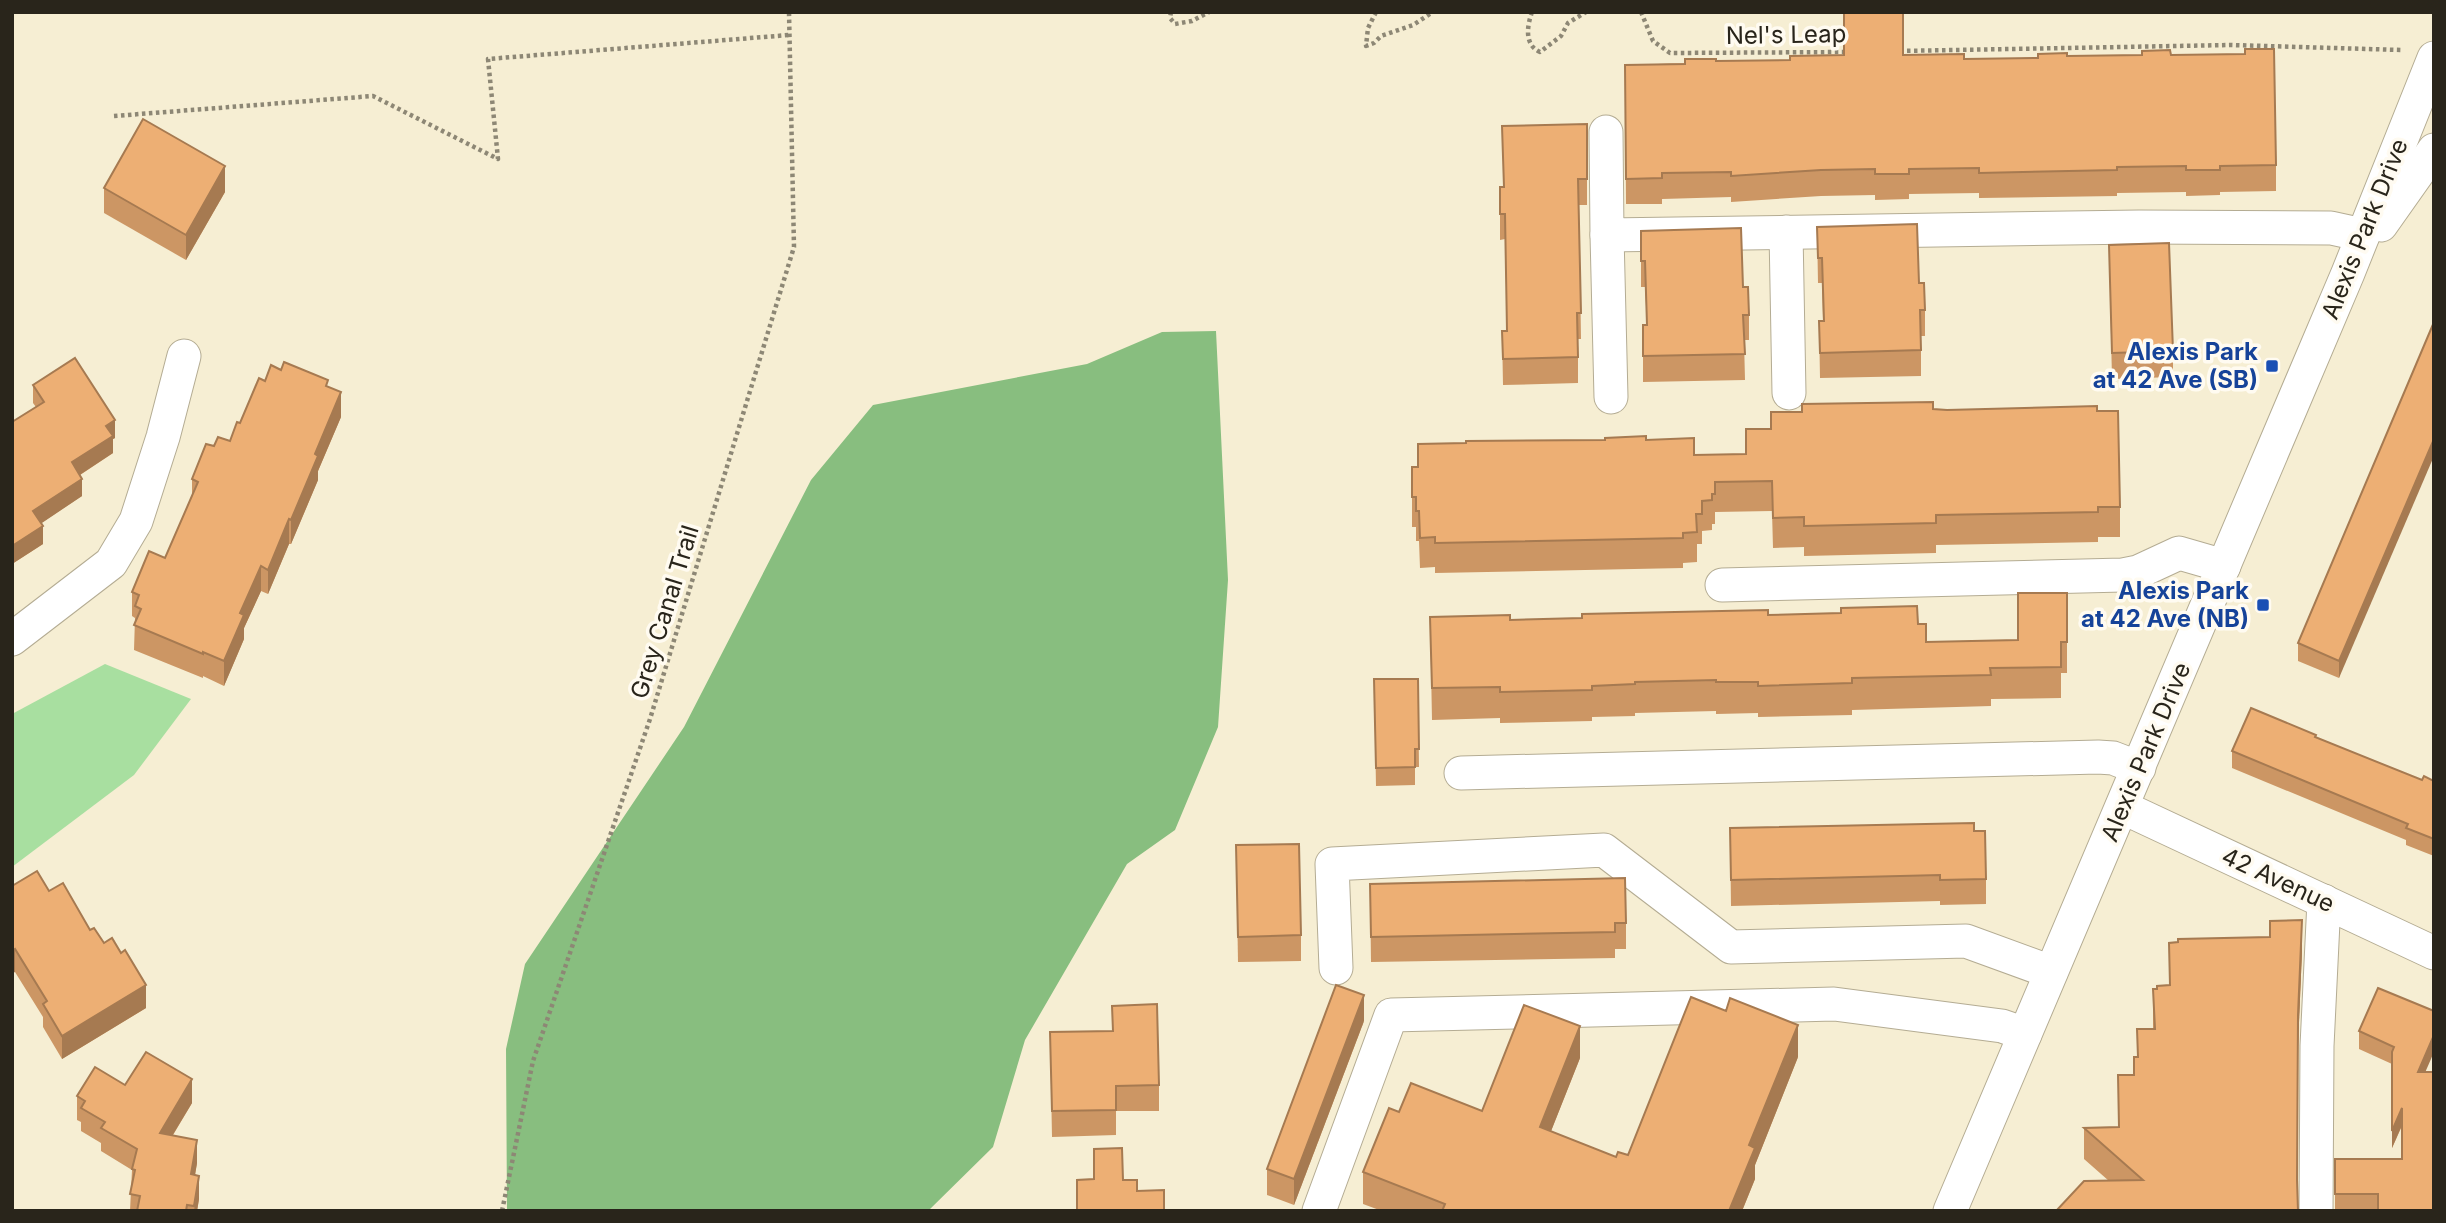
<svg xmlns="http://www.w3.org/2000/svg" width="2446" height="1223" viewBox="0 0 2446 1223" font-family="Inter,sans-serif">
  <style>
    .green { fill: #a8dfa0 }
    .forest { fill: #88be7f }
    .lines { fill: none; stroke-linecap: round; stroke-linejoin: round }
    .minor-casing { stroke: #b4ac93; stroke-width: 35 }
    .path { stroke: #8d8775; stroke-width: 4.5; stroke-dasharray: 3.5 3.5; stroke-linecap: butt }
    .minor { stroke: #fff; stroke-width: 33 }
    .wall { fill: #cc9664 }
    .shaded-wall { fill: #a67a51 }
    .building { fill: #edaf74; stroke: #a67a51; stroke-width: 2 }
    .transit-dot { fill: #1a4fb4; stroke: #fffbf1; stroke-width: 2.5 }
    .labels { text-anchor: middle; stroke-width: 7; stroke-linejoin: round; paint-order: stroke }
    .street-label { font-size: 24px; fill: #29251b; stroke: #fffbf1 }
    .transit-label { font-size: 24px; font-weight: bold; fill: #164399; stroke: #fffbf1; text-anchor: end }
  </style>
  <rect width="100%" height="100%" fill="#f6eed3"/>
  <path class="green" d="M105 664 191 699 134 775 12 867V714Z"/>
  <path class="forest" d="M1216 331 1228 580 1218 727 1175 830 1127 864 1025 1040 993 1147 928 1211H507L506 1049 525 964 684 727 811 480 873 405 1087 364 1162 332Z"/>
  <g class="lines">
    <g class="minor-casing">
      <g id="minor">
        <path d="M1606 132 1607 235 2139 227 2331 228 2363 235"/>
        <path d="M2381 225 2434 150"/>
        <path d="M1786 232 1789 393"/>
        <path d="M1607 235 1611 397"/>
        <path d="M1722 585 2123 575 2138 572 2179 553 2224 566"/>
        <path d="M12 639 111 563 136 521 163 437 184 356"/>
        <path d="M1461 773 2098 757 2113 758 2139 768"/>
        <path d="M2122 807 2434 953"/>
        <path d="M1336 968 1332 864 1604 850 1731 947 1966 941 2051 972"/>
        <path d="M1319 1211 1391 1015 1834 1004 2002 1026 2025 1034"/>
        <path d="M1950 1211 2348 273 2434 58"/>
        <path d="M2316 1211 2317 1046 2324 901"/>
      </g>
    </g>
    <g class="path">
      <path d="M1171 12 1170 18 1175 24 1192 21 1209 12"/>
      <path d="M1376 12 1368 28 1366 46 1374 43 1381 36 1413 25 1433 12"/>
      <path d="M1532 12C1527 26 1524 45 1540 52L1561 36 1568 23 1586 12"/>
      <path d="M1641 12 1653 41 1670 53 1850 52"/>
      <path d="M1900 51 2231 45 2402 50"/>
      <path d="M114 116 373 96 498 159 488 59 789 35"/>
      <path d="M502 1211 533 1061 650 719 794 247 789 12"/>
    </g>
    <use href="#minor" class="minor"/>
  </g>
  <g class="wall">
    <path d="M1903 55 1964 59 2171 55 2276 165V191L2220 192V195L2186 196V192L2117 193V196L1979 198V193L1909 194V199L1875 200V195L1821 196 1731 202V197L1662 199V204H1626L1625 65 1790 60Z"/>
    <path d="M1587 124V205H1579L1581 339H1578V383L1503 385 1502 331H1507L1505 239 1500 240V187H1504L1502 126Z"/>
    <path d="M104 188 225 192 186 260 104 213Z"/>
    <path d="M1817 227 1919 283 1925 310V336H1921V376L1820 378 1819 321H1823L1822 283H1818Z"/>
    <path d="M1641 231 1743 287 1749 315V340H1744L1745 380 1643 382V325H1647L1645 287H1641Z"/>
    <path d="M2109 245 2173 351V377L2112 379Z"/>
    <path d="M2434 322 2339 678 2298 661V643Z"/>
    <path d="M265 381 328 387 341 417 318 471V480L291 544H289L268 594 261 591 244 628V639L224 686 203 676V678L134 650 135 618 132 616V592L165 558 192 496V479L214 446 230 441Z"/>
    <path d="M33 385 115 438 113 439V453L80 475 82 496 41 523 43 544 12 564V422L36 407 33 403Z"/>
    <path d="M1933 409 2097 411 2120 507V537H2098V542L1936 545V553L1804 556V547L1773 548 1772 511 1715 512V524H1712V530L1702 531V544H1697V562L1683 563V568L1435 573V567L1420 568 1419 541H1416V527H1412V467L1646 440 1694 455 1746 454V429H1771Z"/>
    <path d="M2018 593H2067V673H2061V698L1991 699V706L1852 710V715L1758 717V713L1716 714V711L1635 713V716L1592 717V721L1500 723V718L1432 720 1430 617 1510 620 1768 615 1918 624 1926 642 2018 640Z"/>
    <path d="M1374 679H1418L1419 767H1415V785L1376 786Z"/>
    <path d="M2316 737 2422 780 2434 781V856L2406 845V840L2232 768V751Z"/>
    <path d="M1730 828 1974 831 1986 879V904L1940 905V901L1731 906Z"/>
    <path d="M1236 845 1301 935V961L1238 962Z"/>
    <path d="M1370 884 1626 923V949H1615V958L1371 962Z"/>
    <path d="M12 886 49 891 146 1008 62 1059 43 1027V1017L15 972 12 973Z"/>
    <path d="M2169 943 2302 951 2298 1046 2297 1185 2109 1181 2084 1159V1128L2118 1127V1075H2134L2137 1057V1029H2153V989L2169 985Z"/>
    <path d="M2378 988 2425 1072 2434 1211H2335V1194L2402 1159V1126L2392 1148V1064L2359 1049V1031Z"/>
    <path d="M1364 1021 1294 1205 1267 1195V1169Z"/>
    <path d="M1050 1032 1159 1085V1111H1116V1135L1052 1137Z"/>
    <path d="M1798 1057 1755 1165V1179L1742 1211H1382L1363 1204V1172L1399 1112 1482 1111 1580 1058 1551 1131 1616 1157 1628 1155Z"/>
    <path d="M125 1085 192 1103 173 1135 197 1163 195 1175 199 1199 197 1211H130L132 1170 101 1151V1143L81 1131V1122L77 1120V1096Z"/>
  </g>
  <g class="shaded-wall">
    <path d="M225 166V192L186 260V235Z"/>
    <path d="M341 392V417L318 471V480L291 544V520L315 454Z"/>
    <path d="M115 420V438L113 439V453L72 480V462L106 426Z"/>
    <path d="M2434 439V456L2339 678V661Z"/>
    <path d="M82 479V496L33 529V511Z"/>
    <path d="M289 519V544L268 594V570Z"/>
    <path d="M43 526V544L12 564V546Z"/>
    <path d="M261 566V591L244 628V639L224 686V661L240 613Z"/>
    <path d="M2302 920V951L2298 1046V1015Z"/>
    <path d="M15 949V972L12 973V951Z"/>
    <path d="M146 985V1008L62 1059V1036Z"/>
    <path d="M1364 995V1021L1294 1205V1179Z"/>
    <path d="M1798 1025V1057L1755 1165V1179L1742 1211H1729L1749 1145Z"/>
    <path d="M1580 1026V1058L1540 1159V1127Z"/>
    <path d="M2434 1035V1052L2418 1089V1072Z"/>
    <path d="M192 1079V1103L160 1156V1133Z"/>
    <path d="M2402 1108V1125L2392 1148V1131Z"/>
    <path d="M197 1140V1163L191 1198V1174Z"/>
    <path d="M199 1176V1199L197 1211H194Z"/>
  </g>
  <g class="building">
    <path d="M1844 12H1903V55L1964 54V59L2038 58V54L2067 53V56L2142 55V51L2170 50 2171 55 2245 54V49H2274L2276 165 2220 166V170H2186V166L2117 167V170L1979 173V168L1909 169V174H1875V169L1821 170 1731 176V172L1662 173V178L1626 179 1625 65 1685 64V59H1716V61L1790 60V56L1844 55Z"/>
    <path d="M143 119 225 166 186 235 104 188Z"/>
    <path d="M1587 124V179H1578L1581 313H1577L1578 357 1503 359 1502 331H1507L1505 214H1500V187H1504L1502 126Z"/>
    <path d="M1917 224 1919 283H1924L1925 310H1920L1921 350 1820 353 1819 321H1824L1822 258H1818L1817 227Z"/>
    <path d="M1741 228 1743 287H1748L1749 315H1743L1745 354 1643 356V325H1647L1645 261H1641V231Z"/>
    <path d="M2169 243 2173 351 2112 353 2109 245Z"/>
    <path d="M2434 322V439L2339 661 2298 643Z"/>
    <path d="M75 358 115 420 106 426 113 436 72 462 82 479 33 511 43 526 12 546V422L44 402 33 385Z"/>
    <path d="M284 362 328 380 326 386 341 392 315 454 318 456 291 520 289 519 268 570 261 566 240 613 244 615 224 661 203 652V654L134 625 141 609 135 606 139 595 132 592 149 551 165 558 198 482 192 479 206 444 214 446 218 437 230 441 237 422 240 423 259 378 265 381 271 365 281 370Z"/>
    <path d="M1933 402V409L1947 410 2097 406V411H2118L2120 507H2098V512L1936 515V523L1804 526V517L1773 518 1772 481 1715 482V494H1712V500L1702 501V514H1696L1697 532 1683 533V538L1435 543V537L1420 538 1419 511H1416V497H1412V467H1418V444L1466 443V441L1605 440V438L1646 436V440L1694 438V455L1746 454V429H1771V412H1802V404Z"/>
    <path d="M2018 593H2067V642H2061V667L1990 668 1991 675 1852 678V683L1758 686V682H1716V680L1635 682V684L1592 686V690L1500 692V687L1432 688 1430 617 1510 615V620L1582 618V614L1768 610V615L1841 613V608L1917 606 1918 624H1926V642L2018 640Z"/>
    <path d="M1374 679H1418L1419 749H1415V767L1376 768Z"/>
    <path d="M2251 708 2316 735 2315 737 2422 780 2424 776 2434 781V839L2406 828 2408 824 2232 751Z"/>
    <path d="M1974 823V831H1985L1986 879 1940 880V875L1731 880 1730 828Z"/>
    <path d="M1299 844 1301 935 1238 937 1236 845Z"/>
    <path d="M37 871 49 891 63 883 90 930 94 928 104 943 112 938 121 953 125 950 146 985 62 1036 43 1004 47 1001 15 949 12 951V886Z"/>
    <path d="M1625 878 1626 923H1615V932L1371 937 1370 884Z"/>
    <path d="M2302 920 2298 1015 2297 1180 2298 1211H2056L2084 1181 2143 1180 2084 1128 2119 1127 2118 1075H2134V1057H2138L2137 1029H2155L2153 989H2157V986L2170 985 2169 943 2178 942V939L2270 937V921Z"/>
    <path d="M1336 985 1364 995 1294 1179 1267 1169Z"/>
    <path d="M2378 988 2434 1011V1035L2418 1072H2434V1211H2378V1194H2335V1159H2402V1108L2392 1131V1052L2394 1047 2359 1031Z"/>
    <path d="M1691 997 1726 1011 1730 998 1798 1025 1749 1145 1755 1148 1729 1211H1442L1445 1204 1363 1172 1389 1108 1399 1112 1411 1083 1482 1111 1524 1005 1580 1026 1540 1127 1616 1157 1618 1152 1628 1155Z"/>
    <path d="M1157 1004 1159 1085 1116 1086V1110L1052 1111 1050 1032 1113 1031 1112 1006Z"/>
    <path d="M146 1052 192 1079 160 1133 197 1140 191 1174 199 1176 194 1206 187 1205 186 1211H137L140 1196 130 1194 135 1170 132 1169 137 1149 101 1128 105 1122 81 1108 85 1101 77 1096 95 1067 125 1085Z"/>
    <path d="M1122 1148 1123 1180H1137V1191L1164 1190V1211H1077V1180L1094 1179V1149Z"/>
  </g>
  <g class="transit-dot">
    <rect x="2265" y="359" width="14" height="14" rx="3.5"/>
    <rect x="2256" y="598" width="14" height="14" rx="3.5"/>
  </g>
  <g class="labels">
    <g class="street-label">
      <text transform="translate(1786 35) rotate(-1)" y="8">Nel's Leap</text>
      <text transform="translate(2365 229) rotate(-68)" y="8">Alexis Park Drive</text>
      <text transform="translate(665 612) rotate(-73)" y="8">Grey Canal Trail</text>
      <text transform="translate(2146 752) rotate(-67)" y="8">Alexis Park Drive</text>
      <text transform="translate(2278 880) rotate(25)" y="8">42 Avenue</text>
    </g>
    <g class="transit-label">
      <text x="2258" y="360">Alexis Park<tspan x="2258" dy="28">at 42 Ave (SB)</tspan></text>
      <text x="2249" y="599">Alexis Park<tspan x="2249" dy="28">at 42 Ave (NB)</tspan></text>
    </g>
  </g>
  <rect width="2446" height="1223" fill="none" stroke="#29251b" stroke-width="28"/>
</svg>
